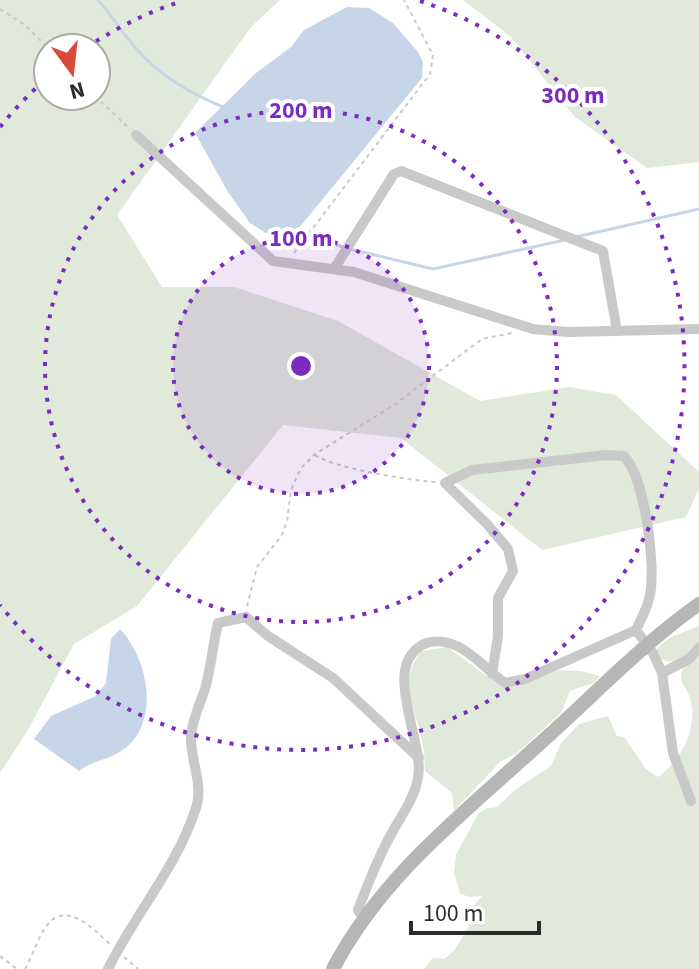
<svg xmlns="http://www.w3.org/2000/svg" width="699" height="969" viewBox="0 0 699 969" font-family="'Source Sans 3',sans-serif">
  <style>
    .green { fill: #e0e9da; fill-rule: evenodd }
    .water { fill: #c7d5e8 }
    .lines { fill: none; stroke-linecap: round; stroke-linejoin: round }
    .stream { stroke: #c7d5e8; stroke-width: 3 }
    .path { stroke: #c9c9c9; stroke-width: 2; stroke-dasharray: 4 4; stroke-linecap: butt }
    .street { stroke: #c9c9c9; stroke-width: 10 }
    .secondary { stroke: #b6b6b6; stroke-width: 14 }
    .ring { fill: none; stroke: #7b2cbf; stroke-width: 4; stroke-dasharray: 4 8 }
    .centre { fill: #7b2cbf; stroke: #fff; stroke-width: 4 }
    .ring-label { font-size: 24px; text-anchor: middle; font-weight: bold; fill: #7b2cbf; stroke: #fff; stroke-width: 8; stroke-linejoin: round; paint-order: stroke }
  </style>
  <rect width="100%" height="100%" fill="#fff"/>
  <g class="green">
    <path d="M0 0H280L251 27 117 215 162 287H234L338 321 480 401 569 387 616 395 699 472V489L686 517 542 550 401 438 283 425 137 606 74 644 28 730 0 773ZM48 48H96V96H48Z"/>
    <path d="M463 0H699V162L647 168 575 117 510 36Z"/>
    <path d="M699 626V969H424L433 958 444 959 453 952 469 927 468 913 482 896 468 897 460 893 454 872 456 855 478 814 487 808 497 807 516 789 551 766 561 743 579 724 608 716 617 736 624 737 646 769 658 777C681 761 699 727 690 698 684 680 676 685 685 663 673 661 661 664 656 651 664 637 685 632 699 626Z"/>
    <path d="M447 647 502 687H514L559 670 581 671 600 676 594 683 570 691 561 713 516 754 501 761 454 811 452 793 425 771C424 763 425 754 423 745 417 710 396 685 421 651Z"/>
  </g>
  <g class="water">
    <path d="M347 7 369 8 393 23 418 52 423 62 422 78 285 245 250 223 228 192 195 133 256 73 291 47 304 30Z"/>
    <path d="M120 629C148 658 161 722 124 749 110 760 93 760 79 771L34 739 51 716 96 696 106 683 111 639Z"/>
  </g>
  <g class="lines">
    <g class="stream">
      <path d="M98 0C114 18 127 41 145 58 168 81 194 95 223 107"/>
      <path d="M295 230 296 233 343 247"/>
      <path d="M576 237 699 209"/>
      <path d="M350 249 433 269 565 240"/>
    </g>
    <g class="path">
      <path d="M0 9 25 25 48 48"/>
      <path d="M95 96 130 129"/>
      <path d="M294 253 430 74 433 55 404 0"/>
      <path d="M315 455C333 468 412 481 437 482"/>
      <path d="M247 606 257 567 282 535 287 521 291 490 301 468 315 454 394 405 482 339 512 333"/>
      <path d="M0 956 17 969"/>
      <path d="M124 957 138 969"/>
      <path d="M25 969C32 957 37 940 45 928 65 898 93 929 110 944"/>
    </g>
    <g class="street">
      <path d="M136 135 273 261 354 272 533 329 568 332 699 329"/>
      <path d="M334 269 394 174 401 171 603 251 617 331"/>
      <path d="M662 673 689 659 699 648"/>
      <path d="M492 674 498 636V598L513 571 508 549 487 524 445 483 472 470 606 455 624 456C645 478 656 565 650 595 648 607 641 619 636 630"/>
      <path d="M363 918 358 910C367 886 377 861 389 838 400 817 414 800 418 778 425 742 381 668 422 645 434 639 445 641 457 646 474 654 489 672 505 683L525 679 636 630 653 653 662 673 673 753 691 801"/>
      <path d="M108 969C135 914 177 867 196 808 204 785 190 760 191 736 192 720 200 704 205 689 211 668 213 644 218 623L246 617 268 636 333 678 419 758"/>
    </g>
    <path class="secondary" d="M333 969C383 873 469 809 547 737 597 692 644 643 699 604"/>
  </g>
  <circle cx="301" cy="366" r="128" fill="#7b2cbf" fill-opacity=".12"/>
  <g class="ring">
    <circle cx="301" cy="366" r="128"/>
    <circle cx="301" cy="366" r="256"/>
    <path d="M0 127A384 384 0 0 1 47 78M86 48A384 384 0 0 1 182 1M420 1A384 384 0 1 1 0 605"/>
  </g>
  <circle cx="301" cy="366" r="12" class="centre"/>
  <g class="ring-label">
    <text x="573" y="103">300 m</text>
    <text x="301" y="118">200 m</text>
    <text x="301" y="246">100 m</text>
  </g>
  <g transform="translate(72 72) rotate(165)"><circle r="38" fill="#ffffff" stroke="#ababab" stroke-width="2"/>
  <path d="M0-6L14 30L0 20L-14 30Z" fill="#d84a39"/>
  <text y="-12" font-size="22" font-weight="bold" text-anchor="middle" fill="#2c2c2c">N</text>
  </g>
  <path d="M411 921v12h128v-12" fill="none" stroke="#2c2c2c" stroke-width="4"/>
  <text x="423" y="921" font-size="24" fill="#2c2c2c" stroke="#ffffff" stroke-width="6" paint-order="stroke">100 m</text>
</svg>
